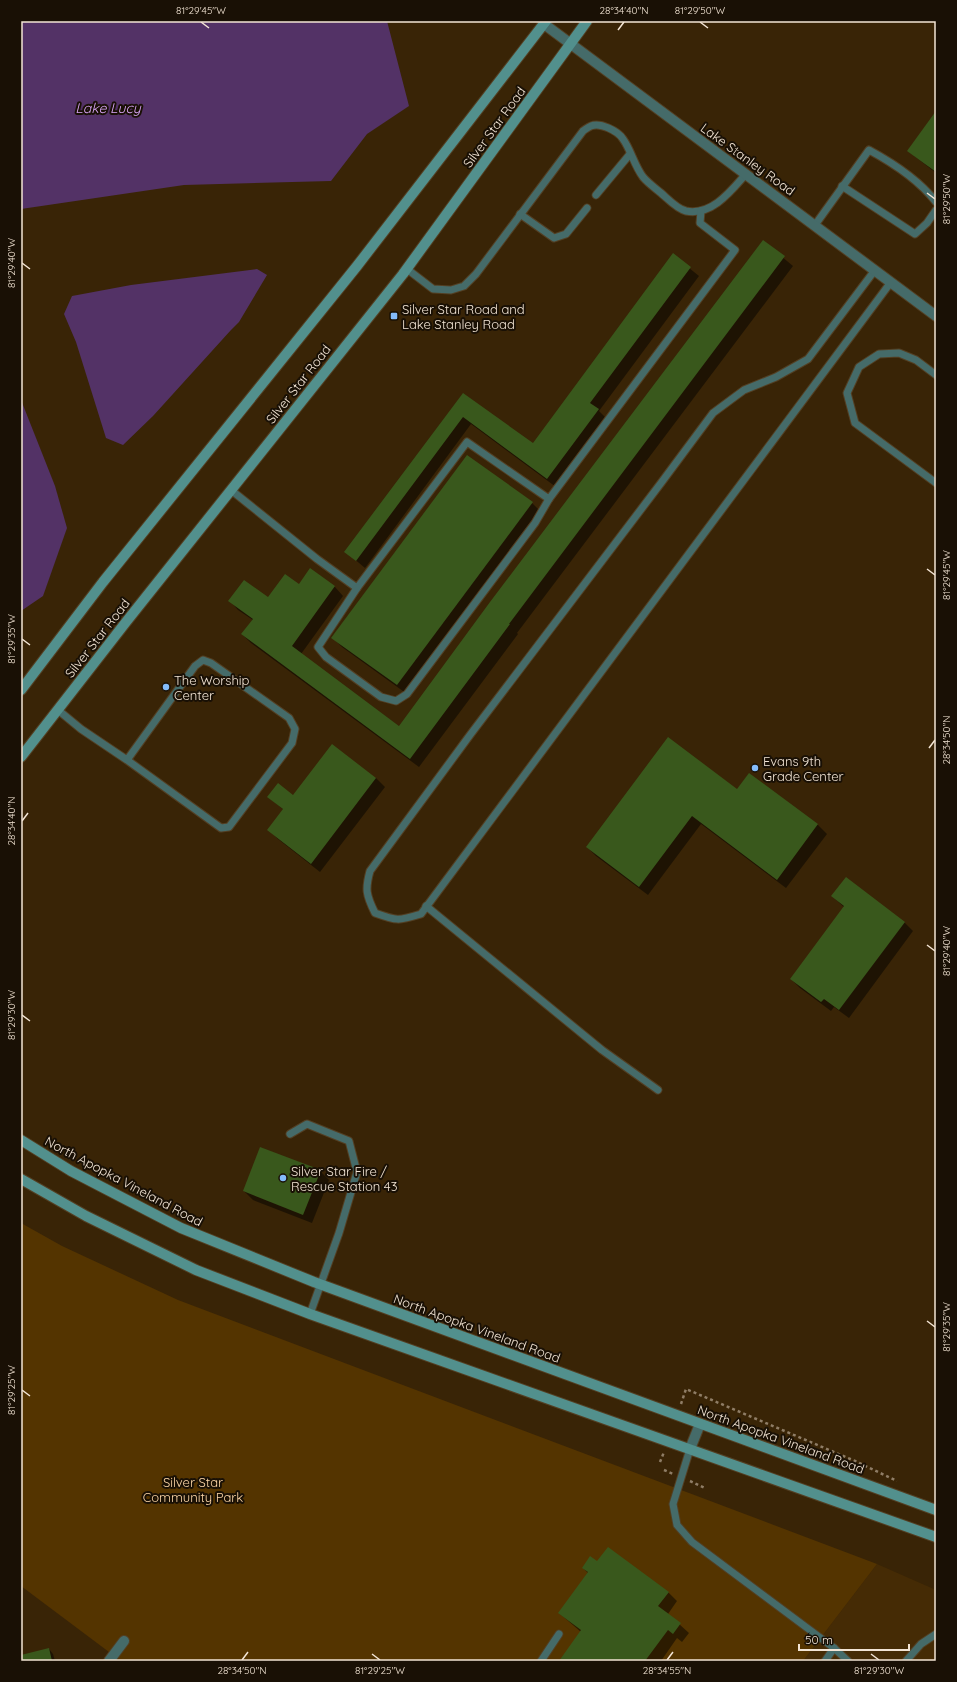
<svg xmlns="http://www.w3.org/2000/svg" width="957" height="1682" viewBox="0 0 957 1682" font-family="Quicksand,sans-serif">
  <style>
    .built { fill: #452b05 }
    .green { fill: #543400 }
    .water { fill: #533266 }
    .shadow { fill: #0007 }
    .building { fill: #39581c }
    .lines { fill: none; stroke-linecap: round; stroke-linejoin: round }
    .service-casing { stroke: #533f23; stroke-width: 9 }
    .minor-casing { stroke: #533f23; stroke-width: 12 }
    .tertiary-casing { stroke: #533f23; stroke-width: 12 }
    .secondary-casing { stroke: #533f23; stroke-width: 12 }
    .path { stroke: #8f7d66; stroke-width: 2.5; stroke-dasharray: 3 3; stroke-linecap: butt }
    .service { stroke: #456b69; stroke-width: 7 }
    .minor { stroke: #456b69; stroke-width: 10 }
    .tertiary { stroke: #456b69; stroke-width: 10 }
    .secondary { stroke: #52908d; stroke-width: 10 }
    .ticks { fill: none; stroke: #f3e5d5; stroke-width: 1.5 }
    .poi-dot { fill: #84bcfb; stroke: #191005; stroke-width: 1.5 }
    .labels { text-anchor: middle; stroke-width: 4; stroke-linejoin: round; paint-order: stroke }
    .street-label { font-size: 13px; fill: #f3e5d5; stroke: #191005 }
    .poi-label { font-size: 13px; fill: #f3e5d5; stroke: #191005; text-anchor: start }
    .park-label { font-size: 13px; fill: #ffd8a9; stroke: #191005 }
    .water-label { font-size: 14px; font-style: italic; fill: #daa6f8; stroke: #191005 }
    .neatline { fill: none; stroke: #f3e5d5; stroke-width: 1.5 }
    .ticks-label { font-size: 10px; text-anchor: middle; fill: #f3e5d5 }
  </style>
  <rect width="100%" height="100%" fill="#392406"/>
  <path class="built" d="M877 1564 936 1590V1661H803Z"/>
  <path class="green" d="M21 1223 62 1246 178 1300 877 1564 803 1661H121L21 1586Z"/>
  <g class="water">
    <path d="M21 21H387L409 106 367 134 331 181 184 185 21 209Z"/>
    <path d="M257 269 267 275 239 322 231 330 153 416 123 445 106 438 76 342 64 314 72 296 131 285Z"/>
    <path d="M21 400 55 486 67 528 43 596 21 611Z"/>
  </g>
  <g class="shadow">
    <path d="M936 113V173L908 151Z"/>
    <path d="M763 241 793 266 517 633 518 634 419 767 251 643 242 634 253 620 238 610 230 601 269 599 299 586 311 570 335 587 343 596 301 654 400 727Z"/>
    <path d="M673 255 699 276 599 411 606 418 556 487 471 424 365 568 346 552 463 394 533 445Z"/>
    <path d="M532 503 541 512 407 694 342 647 333 638Z"/>
    <path d="M749 774 818 825 827 834 786 888 701 824 648 895 596 856 587 847 737 790Z"/>
    <path d="M376 778 385 787 320 872 278 839 269 830 284 810 268 797 294 796Z"/>
    <path d="M832 896 904 922 913 931 849 1018 834 1007 831 1011 800 988 791 979 845 908Z"/>
    <path d="M320 1171 329 1180 312 1223 253 1200 244 1191Z"/>
    <path d="M597 1563 668 1592 677 1601 668 1614 689 1633 682 1642 677 1638 661 1661H560L581 1632 559 1613 588 1573 583 1568Z"/>
    <path d="M49 1649 53 1654 55 1661H21V1656Z"/>
  </g>
  <g class="building">
    <path d="M936 111V172L907 151Z"/>
    <path d="M763 240 785 256 509 624H510L410 759 241 634 253 619 228 601 244 580 268 597 285 574 299 584 310 568 335 586 292 646 399 726 490 602Z"/>
    <path d="M673 253 691 267 590 403 599 409 547 479 463 417 356 561 344 552 463 393 533 443Z"/>
    <path d="M467 455 533 502 397 685 331 638Z"/>
    <path d="M668 737 737 789 749 773 818 824 777 880 692 816 639 887 586 847Z"/>
    <path d="M332 744 376 778 311 864 267 830 283 809 267 797 278 783 293 795Z"/>
    <path d="M846 877 905 922 839 1010 824 999 821 1002 790 979 844 906 831 896Z"/>
    <path d="M260 1147 321 1170 303 1215 243 1191Z"/>
    <path d="M608 1547 669 1592 658 1606 681 1623 673 1634 668 1630 645 1661H559L581 1630 558 1613 588 1572 582 1568 590 1556 597 1561Z"/>
    <path d="M49 1648 52 1661H21V1655Z"/>
  </g>
  <g class="lines">
    <g class="service-casing">
      <g id="service">
        <path d="M842 186 915 234 927 223 936 210"/>
        <path d="M596 195 630 154"/>
        <path d="M520 214 554 238 566 234 587 208"/>
        <path d="M815 225 869 150C893 163 919 180 936 202"/>
        <path d="M407 269 433 289 451 290 464 286 476 274 583 131C586 129 588 127 591 126 600 122 618 131 623 139 631 150 634 165 643 177 648 183 655 188 661 193 668 199 677 209 686 211 712 216 731 191 746 174"/>
        <path d="M875 270 808 359 776 377 744 390 713 413 661 483 470 735 370 871C365 889 366 895 375 913 397 921 398 921 421 914L891 282"/>
        <path d="M936 375 916 360 899 353 879 354 859 367 847 393 855 423 936 483"/>
        <path d="M231 490 317 559 357 588 467 442 549 499 735 250 700 223 701 211"/>
        <path d="M357 588 318 647 326 657 381 697 396 701 407 694 535 523 549 499"/>
        <path d="M58 710 81 729 127 760 221 828 229 827 292 743 295 729 289 718 211 663 203 660 195 666 127 760"/>
        <path d="M426 906 602 1050 658 1090"/>
        <path d="M290 1134 307 1124 349 1141 357 1172 339 1233 310 1314"/>
        <path d="M690 1449 673 1504 677 1525 692 1542 834 1648 848 1661"/>
        <path d="M541 1661 559 1634"/>
        <path d="M825 1661 834 1648"/>
        <path d="M906 1661 921 1644 936 1634"/>
      </g>
    </g>
    <g class="minor-casing">
      <g id="minor">
        <path d="M690 1449 700 1424"/>
        <path d="M109 1661 124 1641"/>
      </g>
    </g>
    <g class="tertiary-casing">
      <path id="tertiary" d="M544 24 936 316"/>
    </g>
    <g class="secondary-casing">
      <g id="secondary">
        <path d="M21 690 103 582 357 266 546 21"/>
        <path d="M21 757 126 622 403 274 587 21"/>
        <path d="M21 1140 71 1171 181 1228 314 1282 936 1510"/>
        <path d="M21 1179 86 1216 196 1270 310 1314 936 1537"/>
      </g>
    </g>
    <g class="path">
      <path d="M681 1404 686 1389 855 1461 897 1481"/>
      <path d="M660 1462 664 1452"/>
      <path d="M664 1470 673 1474"/>
      <path d="M690 1481 705 1488"/>
    </g>
    <use href="#service" class="service"/>
    <use href="#minor" class="minor"/>
    <use href="#tertiary" class="tertiary"/>
    <use href="#secondary" class="secondary"/>
  </g>
  <path class="ticks" d="M201 22 209 28M700 22 708 28M618 30 624 22M927 193 935 199M22 263 30 269M927 569 935 575M22 639 30 645M929 748 935 740M22 821 28 813M927 945 935 951M22 1015 30 1021M927 1321 935 1327M22 1390 30 1396M372 1654 380 1660M871 1654 879 1660M242 1660 248 1652M667 1660 673 1652"/>
  <g class="poi-dot">
    <rect x="390" y="312" width="8" height="8" rx="2"/>
    <circle cx="166" cy="687" r="4"/>
    <circle cx="755" cy="768" r="4"/>
    <circle cx="283" cy="1178" r="4"/>
  </g>
  <g class="labels">
    <g class="street-label">
      <text transform="translate(494 127) rotate(-54)" y="5">Silver Star Road</text>
      <text transform="translate(748 159) rotate(36)" y="5">Lake Stanley Road</text>
      <text transform="translate(298 384) rotate(-52)" y="5">Silver Star Road</text>
      <text transform="translate(97 638) rotate(-52)" y="5">Silver Star Road</text>
      <text transform="translate(124 1181) rotate(28)" y="5">North Apopka Vineland Road</text>
      <text transform="translate(477 1328) rotate(20)" y="5">North Apopka Vineland Road</text>
      <text transform="translate(781 1439) rotate(20)" y="5">North Apopka Vineland Road</text>
    </g>
    <g class="poi-label">
      <text x="402" y="314">Silver Star Road and<tspan x="402" dy="15">Lake Stanley Road</tspan></text>
      <text x="174" y="685">The Worship<tspan x="174" dy="15">Center</tspan></text>
      <text x="763" y="766">Evans 9th<tspan x="763" dy="15">Grade Center</tspan></text>
      <text x="291" y="1176">Silver Star Fire /<tspan x="291" dy="15">Rescue Station 43</tspan></text>
    </g>
    <g class="park-label">
      <text x="193" y="1487">Silver Star<tspan x="193" dy="15">Community Park</tspan></text>
    </g>
    <g class="water-label">
      <text x="108" y="113">Lake Lucy</text>
    </g>
  </g>
  <rect width="957" height="1682" fill="none" stroke="#191005" stroke-width="44"/>
  <path d="M799 1644v6h110v-6" fill="none" stroke="#f3e5d5" stroke-width="2"/>
  <text x="805" y="1644" font-size="12" fill="#f3e5d5" stroke="#191005" stroke-width="3" paint-order="stroke">50 m</text>
  <rect x="22" y="22" width="913" height="1638" class="neatline"/>
  <g class="ticks-label">
    <text x="201" y="14">81°29'45"W</text>
    <text x="624" y="14">28°34'40"N</text>
    <text x="700" y="14">81°29'50"W</text>
    <text transform="translate(946 199) rotate(-90)" y="4">81°29'50"W</text>
    <text transform="translate(11 263) rotate(-90)" y="4">81°29'40"W</text>
    <text transform="translate(946 575) rotate(-90)" y="4">81°29'45"W</text>
    <text transform="translate(11 639) rotate(-90)" y="4">81°29'35"W</text>
    <text transform="translate(946 740) rotate(-90)" y="4">28°34'50"N</text>
    <text transform="translate(11 821) rotate(-90)" y="4">28°34'40"N</text>
    <text transform="translate(946 951) rotate(-90)" y="4">81°29'40"W</text>
    <text transform="translate(11 1015) rotate(-90)" y="4">81°29'30"W</text>
    <text transform="translate(946 1327) rotate(-90)" y="4">81°29'35"W</text>
    <text transform="translate(11 1390) rotate(-90)" y="4">81°29'25"W</text>
    <text x="242" y="1674">28°34'50"N</text>
    <text x="380" y="1674">81°29'25"W</text>
    <text x="667" y="1674">28°34'55"N</text>
    <text x="879" y="1674">81°29'30"W</text>
  </g>
</svg>
